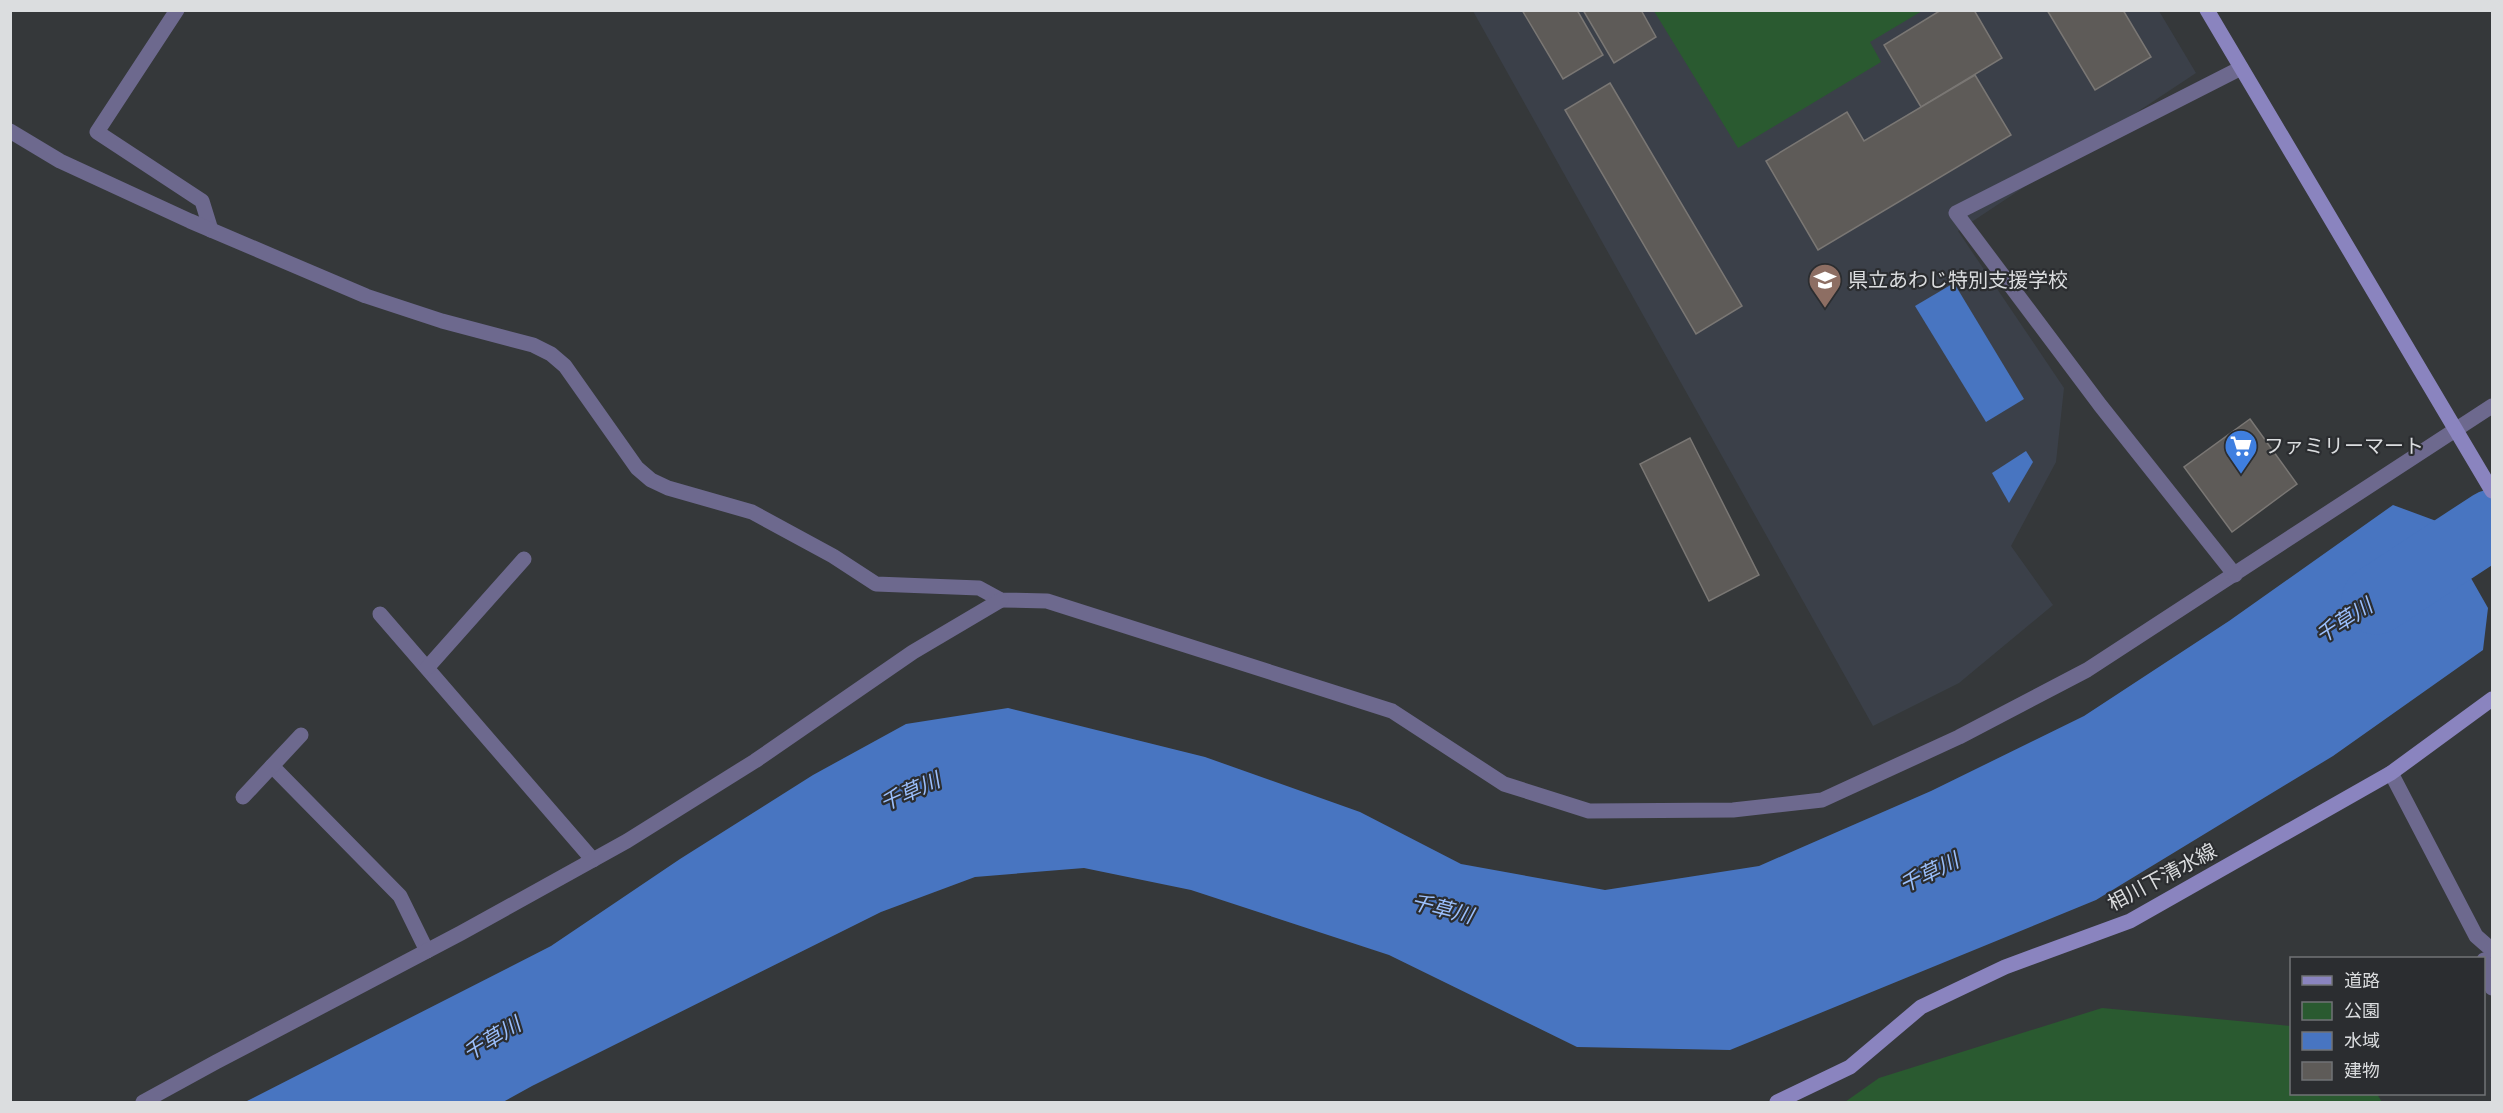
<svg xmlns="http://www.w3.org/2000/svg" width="2503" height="1113" viewBox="0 0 2503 1113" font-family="'Exo 2','Noto Sans JP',sans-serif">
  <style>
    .built { fill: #3b4049 }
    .green { fill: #2a5a30 }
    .water { fill: #4875c1 }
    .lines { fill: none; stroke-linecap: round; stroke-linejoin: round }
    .river { stroke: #4875c1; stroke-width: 69 }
    .building { fill: #5e5b58; stroke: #7a7774; stroke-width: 1.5 }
    .street { stroke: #6d698e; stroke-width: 15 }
    .secondary { stroke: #8a84bf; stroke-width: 15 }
    .labels { text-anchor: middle; stroke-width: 4.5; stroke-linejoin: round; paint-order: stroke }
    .poi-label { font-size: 20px; fill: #dbdddf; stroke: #2b2d30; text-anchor: start }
    .street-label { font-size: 20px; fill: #dbdddf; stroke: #2b2d30 }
    .water-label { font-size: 21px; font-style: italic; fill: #9bbffc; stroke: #2b2d30 }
  </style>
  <rect width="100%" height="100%" fill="#35383a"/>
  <path class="built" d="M1473 11H2159L2196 73 1958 231 2064 388 2056 462 2011 546 2053 605 1959 683 1873 726Z"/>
  <g class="green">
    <path d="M1654 11H1922L1870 42 1881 62 1738 148Z"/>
    <path d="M2102 1008 2291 1026 2292 1094H2377L2382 1102H1845L1879 1078Z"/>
  </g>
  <g class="water">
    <path d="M1954 283 2024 399 1986 422 1915 306Z"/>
    <path d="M2026 451 2033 462 2009 503 1992 473Z"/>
    <path d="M2393 505 2439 522 2488 608 2483 650 2333 756 2096 900 1730 1050 1577 1047 1389 955 1191 890 1084 868 975 877 881 912 532 1086 503 1102H245L551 946 680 859 813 775 906 724 1008 708 1205 757 1360 812 1461 864 1605 890 1759 866 1931 791 2084 716 2229 621Z"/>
  </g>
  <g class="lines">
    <path class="river" d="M2376 600 2492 524"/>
  </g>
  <g class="building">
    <path d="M1522 10H1577L1603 55 1563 79Z"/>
    <path d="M1583 10H1641L1656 37 1614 63Z"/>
    <path d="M1941 10H1974L2002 58 1921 107 1884 45Z"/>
    <path d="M2047 10H2123L2151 57 2095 90Z"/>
    <path d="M1975 75 2011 135 1818 250 1766 161 1847 112 1864 141Z"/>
    <path d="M1610 83 1742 306 1696 334 1565 110Z"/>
    <path d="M2250 419 2297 484 2232 532 2184 467Z"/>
    <path d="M1690 438 1759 575 1709 601 1640 464Z"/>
  </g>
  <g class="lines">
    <g class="street">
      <path d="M177 10 97 132 202 201 211 230"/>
      <path d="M10 131 60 161 190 221 366 296 442 321 533 345 551 354 565 366 637 468 651 480 668 488 752 512 833 556 876 584 979 588 1001 600 1047 601 1392 711 1504 784 1589 811 1733 810 1822 800 1959 737 2087 670 2492 406"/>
      <path d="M2235 575 2100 405 1956 213 2241 68"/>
      <path d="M380 614 593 860"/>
      <path d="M427 668 524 559"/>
      <path d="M272 766 400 896 427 951"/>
      <path d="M2391 773 2476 936 2492 950"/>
      <path d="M243 797 301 735"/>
      <path d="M2484 960 2492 988"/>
      <path d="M143 1102 216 1062 461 933 627 841 755 761 913 652 1001 600"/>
    </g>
    <g class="secondary">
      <path d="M2207 10 2492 491"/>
      <path d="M1777 1102 1850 1067 1921 1007 2005 967 2130 921 2391 773 2492 699"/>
    </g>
  </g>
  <defs>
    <g id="school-pin" transform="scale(1.725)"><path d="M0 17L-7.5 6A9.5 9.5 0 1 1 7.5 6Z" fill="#8d6e63" stroke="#2b2d30"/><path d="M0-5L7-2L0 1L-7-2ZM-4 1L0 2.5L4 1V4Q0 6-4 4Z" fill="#fff"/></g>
    <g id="supermarket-pin" transform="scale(1.725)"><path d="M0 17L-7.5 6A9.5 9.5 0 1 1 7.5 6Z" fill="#3f7fe0" stroke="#2b2d30"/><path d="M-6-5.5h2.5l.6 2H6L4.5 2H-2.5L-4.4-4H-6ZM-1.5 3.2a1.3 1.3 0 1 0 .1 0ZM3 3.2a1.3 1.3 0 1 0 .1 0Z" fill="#fff"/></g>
  </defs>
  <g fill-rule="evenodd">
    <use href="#school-pin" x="1825" y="280"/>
    <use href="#supermarket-pin" x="2241" y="446"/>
  </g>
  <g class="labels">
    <g class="poi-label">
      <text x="1848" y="287">県立あわじ特別支援学校</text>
      <text x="2264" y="453">ファミリーマート</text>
    </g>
    <g class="street-label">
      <text transform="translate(2162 877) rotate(-28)" y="7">相川下清水線</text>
    </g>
    <g class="water-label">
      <text transform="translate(2344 621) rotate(-33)" y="7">千草川</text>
      <text transform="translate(910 792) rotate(-24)" y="7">千草川</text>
      <text transform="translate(1929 873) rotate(-26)" y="7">千草川</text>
      <text transform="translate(1442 909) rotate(14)" y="7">千草川</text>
      <text transform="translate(492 1039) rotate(-31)" y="7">千草川</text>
    </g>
  </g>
  <rect width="2503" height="1113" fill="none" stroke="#dbdddf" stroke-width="24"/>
  <rect x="2290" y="957" width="195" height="138" fill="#2b2d30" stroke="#717376" stroke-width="1.5"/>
  <rect x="2302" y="976" width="30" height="9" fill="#8a84bf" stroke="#717376" stroke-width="1.5"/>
  <text x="2344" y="987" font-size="18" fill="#dbdddf">道路</text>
  <rect x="2302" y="1002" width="30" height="18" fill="#2a5a30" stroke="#717376" stroke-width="1.5"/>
  <text x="2344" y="1017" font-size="18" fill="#dbdddf">公園</text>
  <rect x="2302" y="1032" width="30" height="18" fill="#4875c1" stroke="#717376" stroke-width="1.5"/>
  <text x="2344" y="1047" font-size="18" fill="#dbdddf">水域</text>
  <rect x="2302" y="1062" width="30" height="18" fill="#5e5b58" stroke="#717376" stroke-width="1.5"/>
  <text x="2344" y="1077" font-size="18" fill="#dbdddf">建物</text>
</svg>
